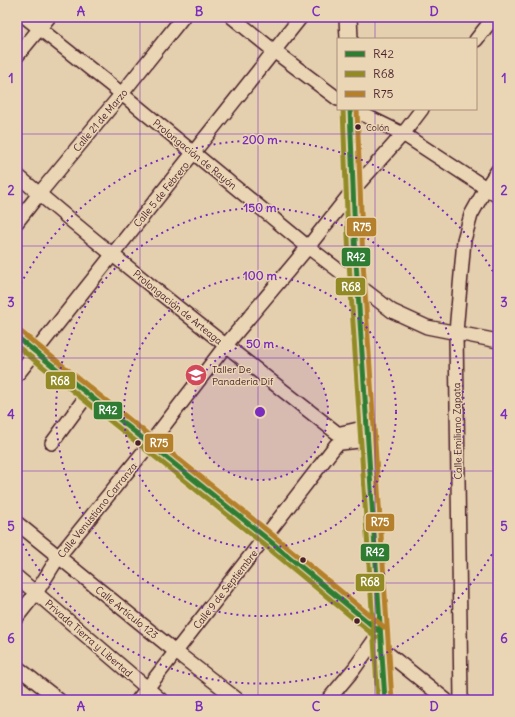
<svg xmlns="http://www.w3.org/2000/svg" width="515" height="717" viewBox="0 0 515 717" font-family="Delius,sans-serif">
  <style>
    .lines { fill: none; stroke-linecap: round; stroke-linejoin: round }
    .minor-casing { stroke: #4a1f2b; stroke-width: 16 }
    .major-casing { stroke: #4a1f2b; stroke-width: 20 }
    .minor { stroke: #ead6b4; stroke-width: 13 }
    .major { stroke: #ead6b4; stroke-width: 17 }
    .bus-1-casing { stroke: #ead6b4; stroke-width: 8 }
    .bus-2-casing { stroke: #ead6b4; stroke-width: 8 }
    .bus-3-casing { stroke: #ead6b4; stroke-width: 8 }
    .bus-1 { stroke: #2e7d32; stroke-width: 5 }
    .bus-2 { stroke: #918a25; stroke-width: 5 }
    .bus-3 { stroke: #b4802c; stroke-width: 5 }
    .grid { fill: none; stroke: #7b2cbf; stroke-width: 1; stroke-opacity: 0.55 }
    .ring { fill: none; stroke: #7b2cbf; stroke-width: 2; stroke-dasharray: 2 4 }
    .bus-dot { fill: #4a1f2b; stroke: #ead6b4; stroke-width: 1.5 }
    .labels { text-anchor: middle; stroke-width: 3; stroke-linejoin: round; paint-order: stroke }
    .bus-label { font-size: 9px; fill: #4a1f2b; stroke: #ead6b4; text-anchor: start }
    .street-label { font-size: 10px; fill: #4a1f2b; stroke: #ead6b4 }
    .poi-label { font-size: 10px; fill: #4a1f2b; stroke: #ead6b4; text-anchor: start }
    .centre { fill: #7b2cbf; stroke: #ead6b4; stroke-width: 2 }
    .ring-label { font-size: 12px; text-anchor: middle; font-weight: bold; fill: #7b2cbf; stroke: #ead6b4; stroke-width: 3; stroke-linejoin: round; paint-order: stroke }
    .line-badge { stroke: #ead6b4; stroke-width: 1.5 }
    .badge-label { font-size: 11px; text-anchor: middle; font-weight: bold; fill: #fff }
    .neatline { fill: none; stroke: #7b2cbf; stroke-width: 1.5 }
    .grid-label { font-size: 13px; text-anchor: middle; font-weight: bold; fill: #7b2cbf }
  </style>
  <rect width="100%" height="100%" fill="#e4cfaf"/>
  <filter id="ink" filterUnits="userSpaceOnUse"><feTurbulence type="fractalNoise" baseFrequency=".025" numOctaves="2"/><feDisplacementMap in="SourceGraphic" scale="8" xChannelSelector="R" yChannelSelector="G"/><feConvolveMatrix kernelMatrix="1 2 1 2 8 2 1 2 1" color-interpolation-filters="sRGB"/></filter>
  <g filter="url(#ink)">
    <g class="lines">
      <g class="minor-casing">
        <g id="minor">
          <path d="M25 17 122 94 308 247 392 311 427 327 498 341"/>
          <path d="M232 17 274 51 338 99"/>
          <path d="M476 40 494 17"/>
          <path d="M17 56 49 17"/>
          <path d="M352 109 403 134 498 196"/>
          <path d="M17 175C121 264 229 348 337 433H341L367 427"/>
          <path d="M17 222 39 194 124 91 183 17"/>
          <path d="M17 337 265 537 380 632 354 669 328 700"/>
          <path d="M17 375 301 17"/>
          <path d="M52 443 88 394"/>
          <path d="M17 523 176 652 238 700"/>
          <path d="M17 577 36 593 161 700"/>
          <path d="M17 617 36 593 59 556 149 445 226 345 308 247 353 190 403 134 422 109"/>
          <path d="M381 648 446 700"/>
          <path d="M17 667 59 700"/>
          <path d="M138 700 265 537 336 445 341 443 368 440"/>
          <path d="M461 700 456 332 464 240 471 215 486 188 498 170"/>
        </g>
      </g>
      <g class="major-casing">
        <g id="major">
          <path d="M348 17 349 39"/>
          <path d="M350 109 356 262 385 700"/>
        </g>
      </g>
      <use href="#minor" class="minor"/>
      <use href="#major" class="major"/>
      <g class="bus-1-casing">
        <g id="bus-1">
          <path d="M350 109 356 262 385 700"/>
          <path d="M17 337 265 537 380 632"/>
        </g>
      </g>
      <g class="bus-2-casing">
        <g id="bus-2">
          <path d="M343 109 349 262 378 700"/>
          <path d="M17 346 261 542 376 637"/>
        </g>
      </g>
      <g class="bus-3-casing">
        <g id="bus-3">
          <path d="M357 109 363 262 392 700"/>
          <path d="M21 332 269 532 384 627"/>
        </g>
      </g>
      <use href="#bus-1" class="bus-1"/>
      <use href="#bus-2" class="bus-2"/>
      <use href="#bus-3" class="bus-3"/>
    </g>
  </g>
  <path class="grid" d="M140 17V700M258 17V700M375 17V39M375 109V700M17 134H498M17 246H498M17 358H498M17 471H498M17 583H498"/>
  <circle cx="260" cy="412" r="68" fill="#7b2cbf" fill-opacity=".12"/>
  <g class="ring">
    <circle cx="260" cy="412" r="68"/>
    <circle cx="260" cy="412" r="136"/>
    <circle cx="260" cy="412" r="204"/>
    <path d="M498 544A272 272 0 0 1 18 535M18 289A272 272 0 0 1 498 280"/>
  </g>
  <defs>
    <g id="university-disc" transform="scale(1.15)"><circle r="9.5" fill="#d1495b" stroke="#ead6b4"/><path d="M0-5L7-2L0 1L-7-2ZM-4 1L0 2.5L4 1V4Q0 6-4 4Z" fill="#fff"/></g>
  </defs>
  <g fill-rule="evenodd">
    <use href="#university-disc" x="196" y="375"/>
  </g>
  <g class="bus-dot">
    <circle cx="358" cy="127" r="3.5"/>
    <circle cx="138" cy="443" r="3.5"/>
    <circle cx="303" cy="560" r="3.5"/>
    <circle cx="357" cy="621" r="3.5"/>
  </g>
  <g class="labels">
    <g class="bus-label">
      <text x="366" y="131">Colón</text>
    </g>
    <g class="street-label">
      <text transform="translate(100 120) rotate(-50)" y="4">Calle 21 de Marzo</text>
      <text transform="translate(195 154) rotate(39)" y="4">Prolongación de Rayón</text>
      <text transform="translate(161 194) rotate(-51)" y="4">Calle 5 de Febrero</text>
      <text transform="translate(178 307) rotate(39)" y="4">Prolongación de Arteaga</text>
      <text transform="translate(457 431) rotate(-91)" y="4">Calle Emiliano Zapata</text>
      <text transform="translate(97 510) rotate(-51)" y="4">Calle Venustiano Carranza</text>
      <text transform="translate(225 589) rotate(-52)" y="4">Calle 9 de Septiembre</text>
      <text transform="translate(127 612) rotate(39)" y="4">Calle Artículo 123</text>
      <text transform="translate(89 638) rotate(41)" y="4">Privada Tierra y Libertad</text>
    </g>
    <g class="poi-label">
      <text x="212" y="373">Taller De<tspan x="212" dy="12">Panaderia Dif</tspan></text>
    </g>
  </g>
  <circle cx="260" cy="412" r="6" class="centre"/>
  <g class="ring-label">
    <text x="260" y="144">200 m</text>
    <text x="260" y="212">150 m</text>
    <text x="260" y="280">100 m</text>
    <text x="260" y="348">50 m</text>
  </g>
  <g class="line-badge">
    <rect x="346" y="217" width="31" height="20" rx="4" fill="#b4802c"/>
    <rect x="341" y="247" width="30" height="20" rx="4" fill="#2e7d32"/>
    <rect x="335" y="277" width="31" height="19" rx="4" fill="#918a25"/>
    <rect x="45" y="371" width="31" height="19" rx="4" fill="#918a25"/>
    <rect x="93" y="401" width="30" height="19" rx="4" fill="#2e7d32"/>
    <rect x="144" y="433" width="30" height="20" rx="4" fill="#b4802c"/>
    <rect x="365" y="513" width="30" height="19" rx="4" fill="#b4802c"/>
    <rect x="360" y="543" width="30" height="19" rx="4" fill="#2e7d32"/>
    <rect x="355" y="573" width="30" height="19" rx="4" fill="#918a25"/>
  </g>
  <g class="badge-label">
    <text x="362" y="231">R75</text>
    <text x="356" y="261">R42</text>
    <text x="351" y="291">R68</text>
    <text x="60" y="385">R68</text>
    <text x="108" y="414">R42</text>
    <text x="159" y="447">R75</text>
    <text x="380" y="526">R75</text>
    <text x="375" y="556">R42</text>
    <text x="370" y="586">R68</text>
  </g>
  <rect width="515" height="717" fill="none" stroke="#ead6b4" stroke-width="44"/>
  <rect x="337" y="38" width="140" height="72" fill="#ead6b4" stroke="#aa8d7d"/>
  <rect x="345" y="51" width="20" height="6" fill="#2e7d32" stroke="#aa8d7d"/>
  <text x="373" y="58" font-size="12" fill="#4a1f2b">R42</text>
  <rect x="345" y="71" width="20" height="6" fill="#918a25" stroke="#aa8d7d"/>
  <text x="373" y="78" font-size="12" fill="#4a1f2b">R68</text>
  <rect x="345" y="91" width="20" height="6" fill="#b4802c" stroke="#aa8d7d"/>
  <text x="373" y="98" font-size="12" fill="#4a1f2b">R75</text>
  <rect x="22" y="22" width="471" height="673" class="neatline"/>
  <g class="grid-label">
    <text x="81" y="16">A</text>
    <text x="199" y="16">B</text>
    <text x="316" y="16">C</text>
    <text x="434" y="16">D</text>
    <text x="11" y="83">1</text>
    <text x="504" y="83">1</text>
    <text x="11" y="195">2</text>
    <text x="504" y="195">2</text>
    <text x="11" y="307">3</text>
    <text x="504" y="307">3</text>
    <text x="11" y="419">4</text>
    <text x="504" y="419">4</text>
    <text x="11" y="531">5</text>
    <text x="504" y="531">5</text>
    <text x="11" y="643">6</text>
    <text x="504" y="643">6</text>
    <text x="81" y="711">A</text>
    <text x="199" y="711">B</text>
    <text x="316" y="711">C</text>
    <text x="434" y="711">D</text>
  </g>
</svg>
